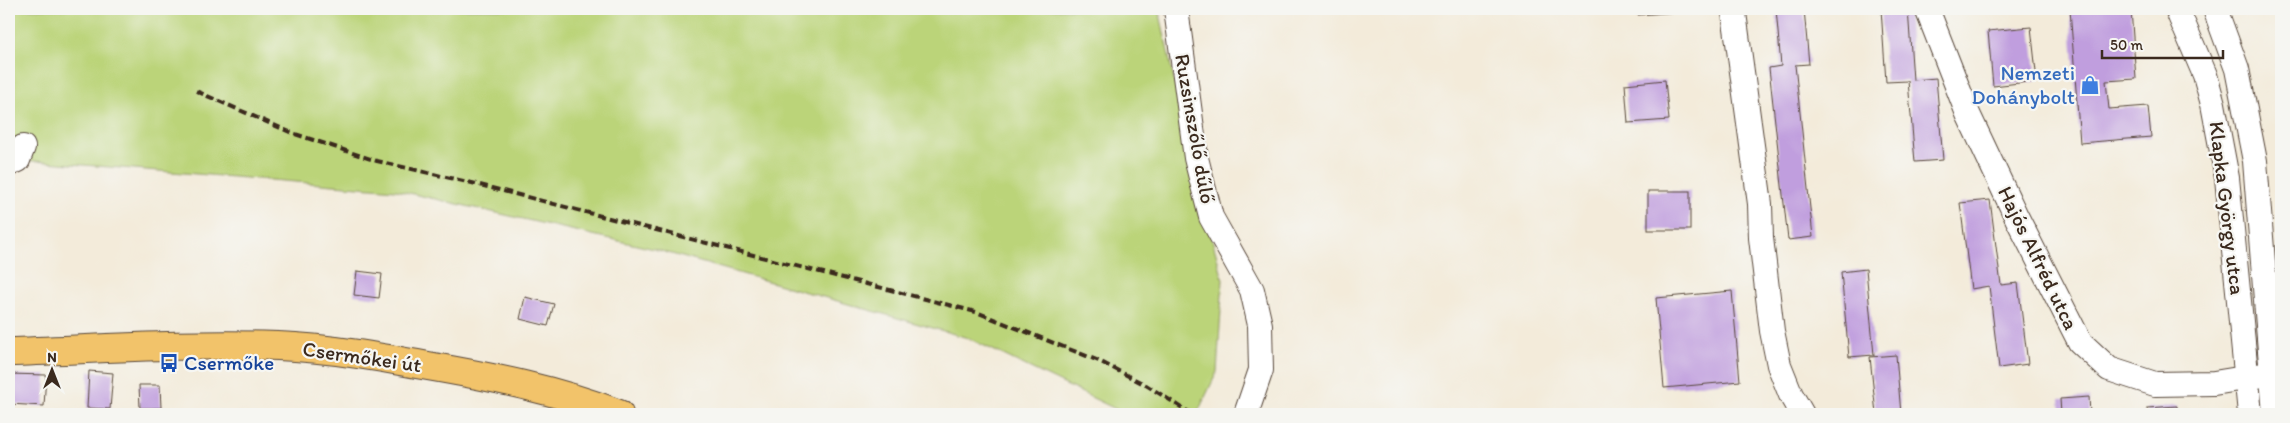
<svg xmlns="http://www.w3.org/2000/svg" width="2290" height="423" viewBox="0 0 2290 423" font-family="Itim,sans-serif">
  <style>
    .green { fill: #bbd479; stroke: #7b7f4c }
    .building { fill: #c09ede }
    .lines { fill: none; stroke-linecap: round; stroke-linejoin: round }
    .minor-casing { stroke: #57473a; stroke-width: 26 }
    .major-casing { stroke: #57473a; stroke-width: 30 }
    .minor { stroke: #fff; stroke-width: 24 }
    .major { stroke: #f2c36a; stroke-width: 28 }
    .rail { stroke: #3b2a1e; stroke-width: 4; stroke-dasharray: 8 4; stroke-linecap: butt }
    .labels { text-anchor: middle; stroke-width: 4.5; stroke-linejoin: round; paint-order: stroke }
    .shop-label { font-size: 21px; fill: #366cbe; stroke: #f6f6f2; text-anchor: end }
    .street-label { font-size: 21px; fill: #3b2a1e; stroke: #f6f6f2 }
    .transit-label { font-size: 21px; fill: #164399; stroke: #f6f6f2; text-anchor: start }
  </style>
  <rect width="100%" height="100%" fill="#f6f6f2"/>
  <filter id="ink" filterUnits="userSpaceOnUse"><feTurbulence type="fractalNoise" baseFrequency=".02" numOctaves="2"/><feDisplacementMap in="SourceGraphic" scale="10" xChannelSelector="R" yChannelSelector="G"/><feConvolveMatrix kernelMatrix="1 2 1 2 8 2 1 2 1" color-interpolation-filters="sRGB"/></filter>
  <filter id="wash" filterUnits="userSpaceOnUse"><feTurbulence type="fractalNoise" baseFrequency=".0096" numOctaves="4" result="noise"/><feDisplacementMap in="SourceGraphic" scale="20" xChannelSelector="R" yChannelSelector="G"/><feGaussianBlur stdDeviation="1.12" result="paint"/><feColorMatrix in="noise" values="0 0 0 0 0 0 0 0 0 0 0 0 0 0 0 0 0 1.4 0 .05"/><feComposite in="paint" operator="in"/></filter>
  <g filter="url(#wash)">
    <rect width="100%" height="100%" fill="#f3ebda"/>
    <path class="green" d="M9 9H1159L1193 171 1223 279 1217 372 1197 414H1126L968 338 654 249 396 190 9 159Z"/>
    <g id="blocks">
      <g class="building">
        <path d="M1638 9H1679V12L1638 15Z"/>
        <path d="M1776 9H1804L1809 64 1795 65 1813 237 1788 240 1769 68 1781 66Z"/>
        <path d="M1881 9H1908L1913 80 1936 78 1943 160 1915 162 1908 81 1886 82Z"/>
        <path d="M2070 9H2131L2136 79 2106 81 2109 109 2148 106 2151 137 2080 143Z"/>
        <path d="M2031 27 2037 81 1993 86 1988 31Z"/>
        <path d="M1665 80 1669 120 1628 123 1625 84Z"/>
        <rect x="1648" y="191" width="42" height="39"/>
        <path d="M1990 200 2001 285 2018 283 2028 364 1999 368 1989 286 1971 289 1960 203Z"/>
        <path d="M1866 269 1874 355 1849 357 1841 272Z"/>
        <path d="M357 271 382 274 379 298 354 295Z"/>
        <path d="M1732 291 1740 381 1664 388 1656 298Z"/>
        <path d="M525 297 554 304 548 326 520 319Z"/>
        <path d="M1896 355 1901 414H1876L1870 357Z"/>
        <path d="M89 371 113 373 110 409 87 408Z"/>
        <path d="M9 374 46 375 44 406 9 404Z"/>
        <path d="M139 385H160L161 408H140Z"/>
        <path d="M2089 397 2090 414H2061L2060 399Z"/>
        <path d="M2177 406V414H2148L2147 408Z"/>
      </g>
    </g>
  </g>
  <g filter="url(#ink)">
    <use href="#blocks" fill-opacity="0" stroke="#57473a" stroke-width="1"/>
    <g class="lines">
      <g class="minor-casing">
        <g id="minor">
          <path d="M1176 9 1196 158 1211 217 1252 290 1260 325 1261 370 1246 414"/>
          <path d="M1736 9 1734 13 1760 204 1761 238 1772 331 1779 365 1791 395 1802 414"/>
          <path d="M1927 9 1968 114 2017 218 2080 342 2109 369 2155 384 2214 383 2281 372"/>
          <path d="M2177 9 2205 75 2213 104 2227 178 2250 414"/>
          <path d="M2215 9 2237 69 2255 161 2275 414"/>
          <path d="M9 164 18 160 23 147"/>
        </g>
      </g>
      <g class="major-casing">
        <path id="major" d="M9 352C98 349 188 343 278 346 328 348 379 357 428 366 492 377 557 390 619 414"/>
      </g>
      <use href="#minor" class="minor"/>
      <use href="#major" class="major"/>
      <path class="rail" d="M196 91 292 133 377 161 472 183 976 312 1099 361 1146 385 1192 414"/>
    </g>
  </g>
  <defs>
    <g id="shop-bare" transform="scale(1.5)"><path d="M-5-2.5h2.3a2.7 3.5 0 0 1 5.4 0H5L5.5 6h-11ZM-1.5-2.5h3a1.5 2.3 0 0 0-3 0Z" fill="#3f7fe0" stroke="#f6f6f2" stroke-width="2.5" paint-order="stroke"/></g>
    <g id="bus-bare" transform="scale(1.5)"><path d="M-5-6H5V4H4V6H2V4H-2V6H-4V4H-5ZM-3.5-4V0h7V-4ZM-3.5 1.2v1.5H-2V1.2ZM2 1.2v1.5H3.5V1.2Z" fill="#1a4fb4" stroke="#f6f6f2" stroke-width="2.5" paint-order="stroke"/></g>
  </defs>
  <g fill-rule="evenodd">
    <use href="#shop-bare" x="2090" y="85"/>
    <use href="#bus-bare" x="169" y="363"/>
  </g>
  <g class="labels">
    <g class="shop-label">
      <text x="2075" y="80">Nemzeti<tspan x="2075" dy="24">Dohánybolt</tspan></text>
    </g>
    <g class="street-label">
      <text transform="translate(1195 129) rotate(80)" y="7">Ruzsinszőlő dűlő</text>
      <text transform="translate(2227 208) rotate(83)" y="7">Klapka György utca</text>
      <text transform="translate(2038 258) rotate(64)" y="7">Hajós Alfréd utca</text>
      <text transform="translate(362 357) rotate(8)" y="7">Csermőkei út</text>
    </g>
    <g class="transit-label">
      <text x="184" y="370">Csermőke</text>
    </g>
  </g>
  <rect width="2290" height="423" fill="none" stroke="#f6f6f2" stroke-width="30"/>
  <g transform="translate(52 370)" stroke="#f6f6f2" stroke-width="4" paint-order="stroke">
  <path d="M0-4L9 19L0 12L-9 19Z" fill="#3b2a1e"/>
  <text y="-8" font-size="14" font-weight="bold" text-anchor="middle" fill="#3b2a1e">N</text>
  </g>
  <path d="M2102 50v8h121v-8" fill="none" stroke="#3b2a1e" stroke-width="2.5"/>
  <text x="2110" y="50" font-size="15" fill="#3b2a1e" stroke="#f6f6f2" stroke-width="4" paint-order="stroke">50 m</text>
</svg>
